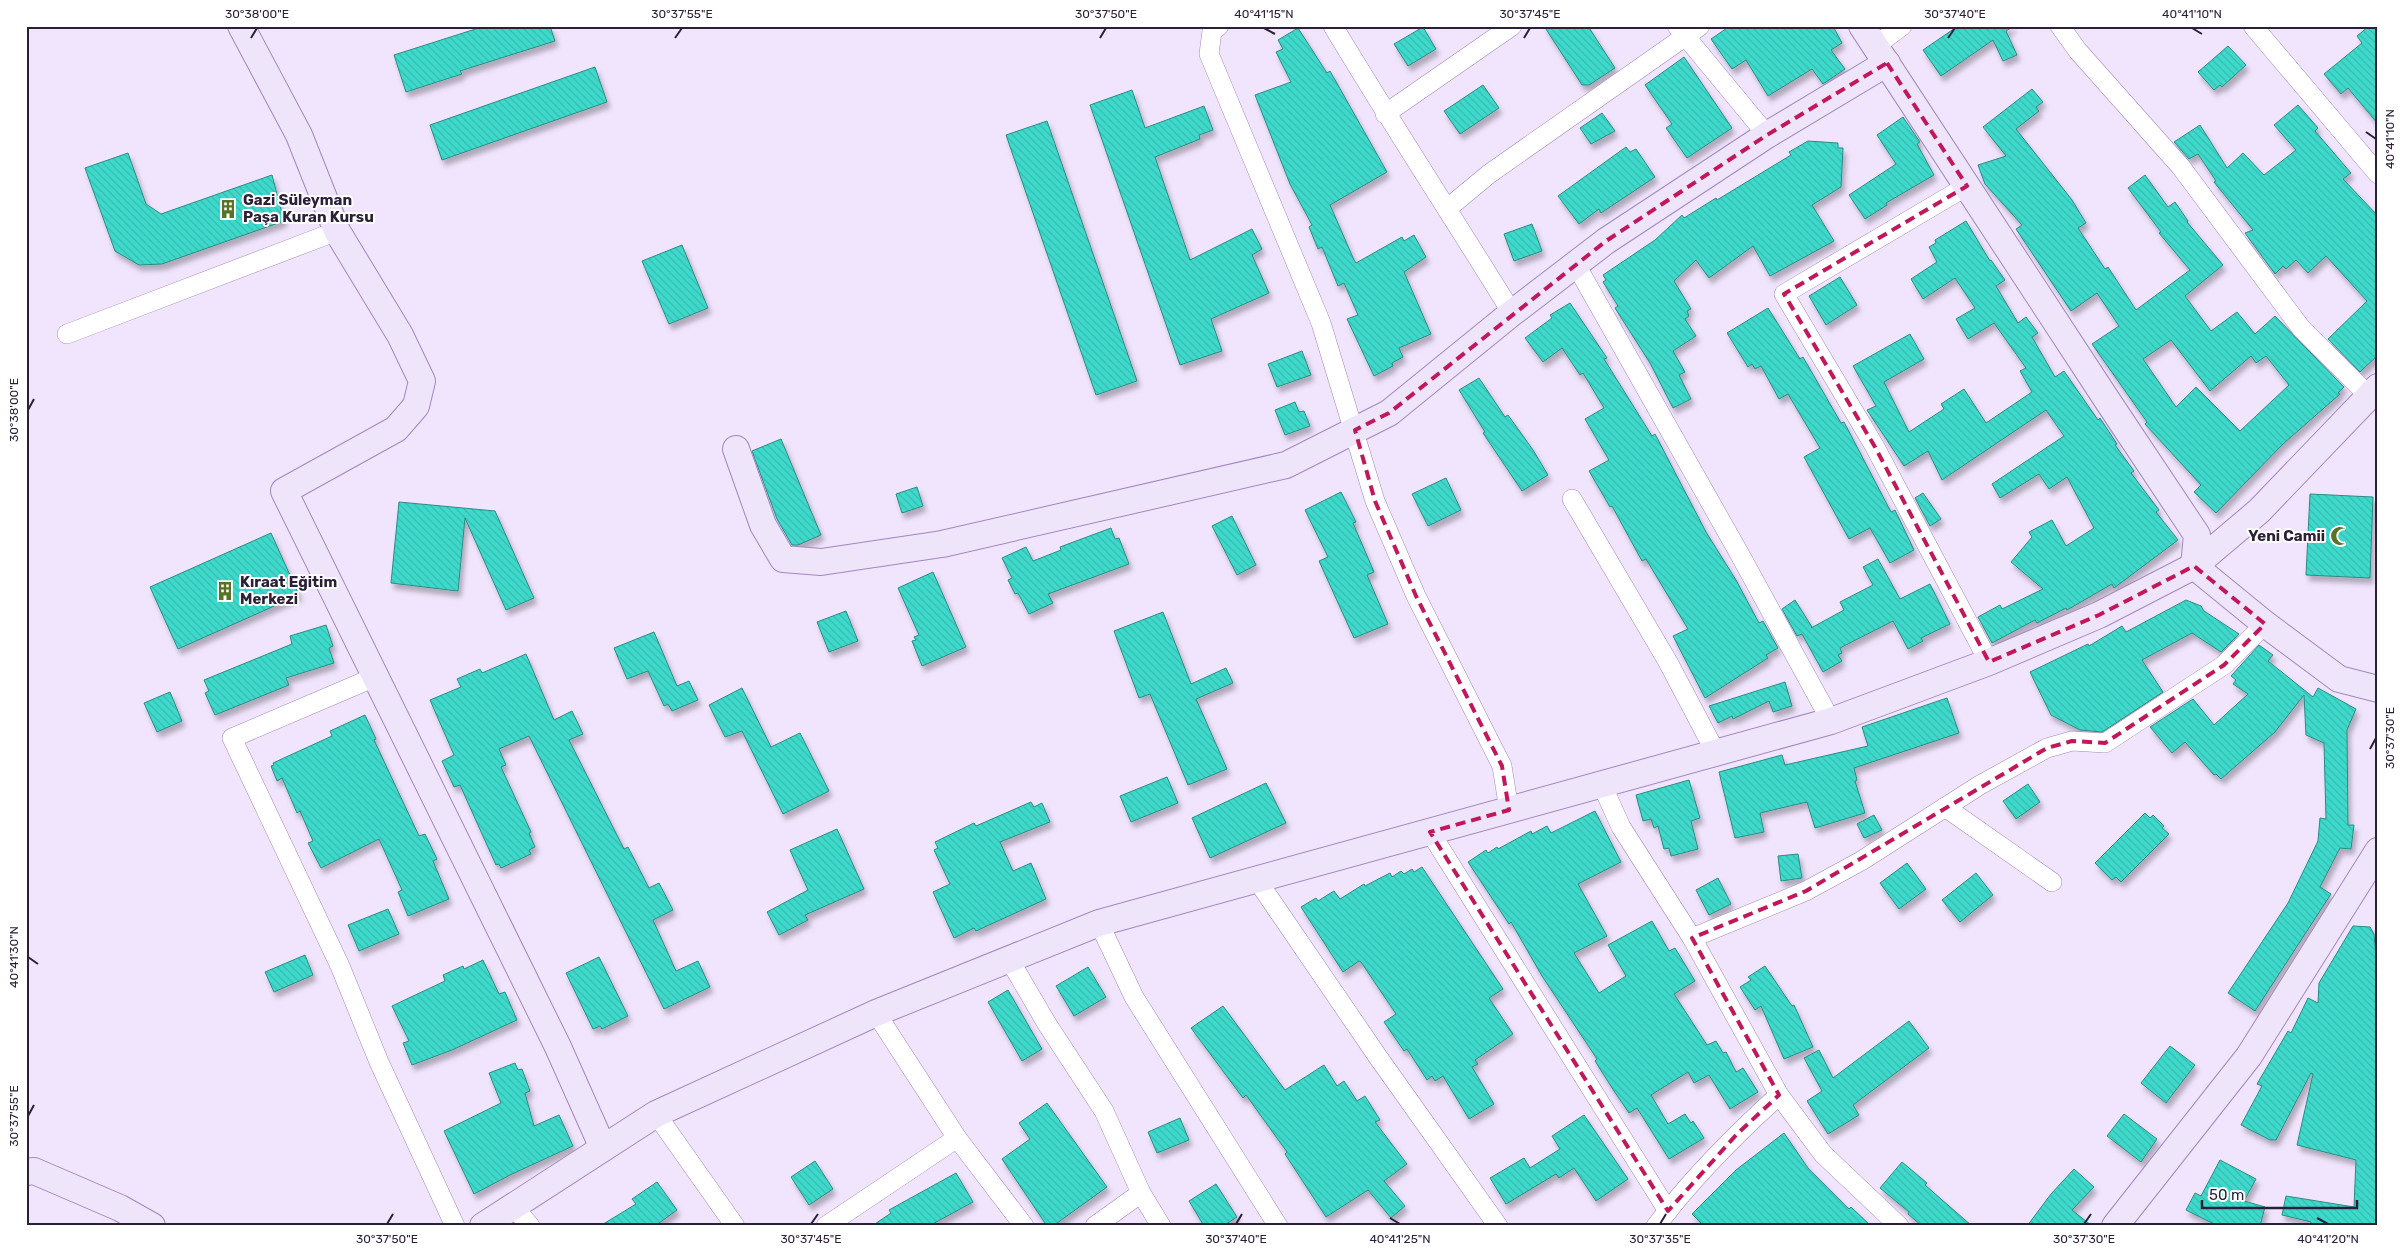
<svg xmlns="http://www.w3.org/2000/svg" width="2404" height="1252" viewBox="0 0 2404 1252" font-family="Rubik,sans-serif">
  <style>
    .building { fill: url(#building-back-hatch); stroke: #2b8b82; fill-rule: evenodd; filter: url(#shadow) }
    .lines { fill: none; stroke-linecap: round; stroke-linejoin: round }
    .street-casing { stroke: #a287c0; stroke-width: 20 }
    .secondary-casing { stroke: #a287c0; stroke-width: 28 }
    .street { stroke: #fff; stroke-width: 19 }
    .secondary { stroke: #efe5fa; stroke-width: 26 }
    .marked { fill: none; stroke: #c2185b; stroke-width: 4; stroke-dasharray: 10 6; stroke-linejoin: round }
    .ticks { fill: none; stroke: #2b2037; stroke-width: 2 }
    .labels { text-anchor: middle; stroke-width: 4; stroke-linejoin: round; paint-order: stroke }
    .poi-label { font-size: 15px; font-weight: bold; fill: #2b2037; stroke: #fff; text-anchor: start }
    .neatline { fill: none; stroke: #2b2037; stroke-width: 2 }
    .ticks-label { font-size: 12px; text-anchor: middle; fill: #2b2037 }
  </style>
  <defs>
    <pattern id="building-back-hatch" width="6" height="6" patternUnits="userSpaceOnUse" patternTransform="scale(1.25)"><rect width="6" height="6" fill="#3edacc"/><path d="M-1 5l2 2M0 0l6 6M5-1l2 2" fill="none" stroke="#37bbb0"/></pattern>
    <filter id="shadow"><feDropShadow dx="3" dy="5.5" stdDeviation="2.5" flood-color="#0004"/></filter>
  </defs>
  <rect width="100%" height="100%" fill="#f1e5fe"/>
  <g class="building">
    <path d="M485 26H550L555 41 460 71 462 74 406 92 394 55Z"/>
    <path d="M1544 26H1588L1615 68 1589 85H1582Z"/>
    <path d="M1730 26H1833L1842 43 1831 50 1845 69 1823 84 1812 69 1768 96 1746 60 1732 69 1711 39Z"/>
    <path d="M1958 26H2014L2006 31 2017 55 2003 61 1993 40 1941 76 1923 50Z"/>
    <path d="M2369 26H2378V124L2348 88 2341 94 2324 74 2362 43 2357 36Z"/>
    <path d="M1423 27 1436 49 1408 66 1394 44Z"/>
    <path d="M1298 28 1327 73 1330 71 1387 172 1330 205 1354 260 1356 263 1402 237 1404 241 1414 235 1426 257 1404 272 1431 334 1399 348 1403 357 1392 363 1393 366 1374 376 1347 319 1358 315 1344 283 1338 286 1322 247 1318 249 1309 227 1312 225 1290 184 1255 95 1291 82 1276 52 1283 49 1278 40Z"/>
    <path d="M2228 46 2246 65 2222 87 2220 85 2214 90 2198 72Z"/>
    <path d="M1684 57 1732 128 1687 158 1666 128 1672 124 1645 85Z"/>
    <path d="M595 67 607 102 442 160 430 125Z"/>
    <path d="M1483 85 1499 108 1460 134 1444 111Z"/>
    <path d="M2032 89 2043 102 2036 107 2039 111 2016 129 2072 200 2086 223 2078 228 2105 269 2108 267 2136 310 2190 270 2159 233 2161 232 2128 188 2145 175 2168 207 2175 202 2188 221 2187 222 2223 265 2185 296 2211 331 2237 312 2255 334 2275 316 2344 387 2338 393 2340 394 2283 444 2216 513 2194 492 2201 485 2145 424 2147 422 2092 344 2119 326 2097 293 2071 311 2016 229 2022 225 1985 184 1978 165 2006 156 1983 127ZM2171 340 2210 391 2251 356 2256 363 2266 356 2289 385 2240 431 2196 387 2176 407 2143 359Z"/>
    <path d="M1132 90 1145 128 1204 106 1213 130 1199 135 1200 139 1155 157 1190 260 1252 229 1262 249 1252 255 1269 293 1211 319 1222 351 1180 365 1090 105Z"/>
    <path d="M2298 105 2318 128 2315 131 2351 173 2343 179 2378 216V355L2360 372 2328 339 2367 301 2326 256 2308 273 2296 260 2286 269 2283 266 2275 274 2245 233 2253 230 2214 182 2216 181 2198 154 2189 159 2174 142 2200 125 2227 168 2243 153 2264 175 2296 150 2274 125Z"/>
    <path d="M1602 113 1615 131 1591 144 1580 128Z"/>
    <path d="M1903 117 1920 142 1917 144 1934 175 1886 203 1887 205 1865 219 1849 195 1896 164 1877 135Z"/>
    <path d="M1047 121 1137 381 1096 395 1006 135Z"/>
    <path d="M1808 141 1838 143V148H1843L1841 187 1812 205 1834 241 1770 276 1753 246 1709 278 1696 260 1674 281 1691 309 1687 311 1689 316 1685 319 1696 336 1673 351 1685 372 1679 375 1691 399 1673 408 1650 363 1615 308 1618 306 1603 282 1606 280 1603 275 1655 240 1682 215 1684 218 1716 198 1717 200 1791 155 1789 152Z"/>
    <path d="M1626 147 1630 152 1636 149 1655 177 1601 213 1599 209 1579 224 1558 196Z"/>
    <path d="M128 153 146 204 161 214 272 175 284 221 162 264 139 265 115 251 85 168Z"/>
    <path d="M1966 221 1990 261 1991 260 2005 280 1996 286 2018 323 2026 317 2038 333 2032 337 2055 377 2064 371 2098 420 2100 418 2117 444 2115 445 2134 471 2131 473 2159 510 2156 512 2178 540 2114 588 2112 584 2067 610 2066 608 2037 623 2035 620 1992 643 1978 617 2000 605 2002 609 2043 589 2011 562 2032 537 2029 532 2052 520 2066 546 2094 528 2067 477 2049 489 2039 474 2000 498 1992 484 2064 436 2046 410 1942 480 1928 451 1904 466 1867 410 1876 406 1853 366 1910 334 1924 359 1884 382 1909 432 1944 409 1941 404 1964 389 1986 423 2032 392 2020 371 2026 368 1994 323 1968 339 1956 319 1975 308 1955 278 1923 299 1911 279 1937 262 1929 247 1936 243 1935 240Z"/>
    <path d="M1532 224 1542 251 1514 261 1504 234Z"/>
    <path d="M682 245 708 308 669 324 642 261Z"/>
    <path d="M1840 277 1857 305 1826 325 1809 296Z"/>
    <path d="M1570 303 1607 358 1604 359 1652 436 1655 434 1706 532 1736 580 1759 623 1763 621 1778 648 1766 655 1768 658 1705 698 1673 636 1688 629 1646 559 1642 561 1612 506 1610 507 1589 471 1609 460 1585 419 1604 408 1583 373 1580 375 1562 348 1543 362 1525 338 1552 318 1550 315Z"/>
    <path d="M1768 308 1800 359 1803 357 1841 423 1844 422 1891 512 1895 510 1914 550 1890 563 1870 528 1849 539 1804 457 1820 448 1788 394 1779 399 1761 366 1755 369 1752 364 1748 367 1727 333Z"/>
    <path d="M1302 351 1311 375 1277 387 1268 364Z"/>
    <path d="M1479 378 1505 417 1508 415 1533 450 1548 475 1522 491 1483 433 1485 432 1459 390Z"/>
    <path d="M1295 402 1299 412 1304 411 1310 426 1285 435 1275 410Z"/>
    <path d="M781 439 821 535 798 545H792L777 519 752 451Z"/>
    <path d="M1446 478 1461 510 1428 526 1412 494Z"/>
    <path d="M917 487 923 506 902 513 896 494Z"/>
    <path d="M1341 492 1356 522 1353 523 1374 572 1367 575 1388 624 1354 638 1319 561 1328 557 1305 510Z"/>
    <path d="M1923 493 1941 519 1930 526 1915 498Z"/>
    <path d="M2310 494 2373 497 2370 578 2306 575Z"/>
    <path d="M399 502 495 511 534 598 506 610 465 518 458 591 391 583Z"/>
    <path d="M1232 516 1256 565 1237 575 1212 526Z"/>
    <path d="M1111 528 1115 539 1119 538 1129 564 1048 594 1053 603 1029 614 1018 593 1015 594 1008 580 1012 578 1002 558 1026 547 1033 561 1061 550 1060 547Z"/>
    <path d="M271 533 299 595 178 649 150 587Z"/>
    <path d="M1878 559 1900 599 1930 584 1950 624 1921 638 1923 641 1908 649 1893 621 1840 648 1842 653 1838 655 1842 661 1823 672 1802 634 1797 636 1782 609 1795 600 1812 627 1811 628 1844 610 1840 602 1873 585 1863 567Z"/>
    <path d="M933 572 966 647 922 666 912 641 916 640 914 637 919 635 898 588Z"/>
    <path d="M2186 600 2201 606 2204 611 2239 634 2221 652 2192 633 2142 660 2163 692 2102 732 2080 730 2051 715 2030 672 2088 644 2089 646 2122 626 2126 632Z"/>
    <path d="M846 611 858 641 829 652 817 622Z"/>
    <path d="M1163 612 1191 684 1226 668 1233 683 1196 699 1227 769 1188 785 1150 694 1139 698 1114 631Z"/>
    <path d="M326 625 333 646 329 648 334 663 286 678 289 685 215 715 205 693 209 691 204 680 292 644 290 636Z"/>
    <path d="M654 632 677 686 689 681 698 700 672 711 668 704 664 706 648 671 627 679 614 648Z"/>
    <path d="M2259 645 2273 655 2268 661 2313 697 2318 688 2356 709 2347 730 2348 825H2354L2351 849 2340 848 2320 887 2331 894 2255 1011 2228 993 2288 903 2318 841 2320 818 2326 819 2324 743 2306 735 2304 695 2275 732 2221 779 2216 774 2214 775 2185 742 2172 753 2150 727 2193 699 2214 725 2248 694 2233 684 2236 680 2231 676Z"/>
    <path d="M526 654 554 720 572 711 583 734 569 740 624 849 628 847 649 888 659 883 673 910 653 920 676 971 698 961 710 987 664 1009 529 736 499 749 506 765 501 767 531 832 529 833 535 847 529 850 531 854 501 868 499 864 496 865 460 785 454 787 442 761 454 755 430 700 461 687 457 679 480 669 482 673Z"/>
    <path d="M1785 682 1792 706 1773 712 1769 701 1733 719 1732 716 1718 723 1709 706Z"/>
    <path d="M742 688 771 747 800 733 829 791 783 814 742 731 725 737 709 705Z"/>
    <path d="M170 692 182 721 157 732 144 703Z"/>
    <path d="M1947 698 1959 733 1854 768 1857 780 1855 781 1865 813 1815 828 1807 802 1760 813 1764 832 1735 838 1719 772 1782 755 1785 765 1868 746 1862 727Z"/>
    <path d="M365 715 376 739 374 740 419 836 425 834 437 859 433 861 449 899 408 916 398 892 402 890 379 839 321 868 308 843 313 841 300 811 297 813 282 778 277 781 271 766 274 765 273 763 332 736 330 731Z"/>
    <path d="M1167 777 1178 803 1131 822 1120 796Z"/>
    <path d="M1689 780 1700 818 1691 821 1698 849 1671 856 1669 848 1664 849 1658 826 1654 828 1651 819 1643 821 1636 795Z"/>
    <path d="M1266 783 1286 823 1210 858 1192 818Z"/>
    <path d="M2028 784 2040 802 2016 819 2003 801Z"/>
    <path d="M1031 802 1034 807 1042 803 1050 822 1000 842 1013 871 1031 863 1046 899 976 931 974 928 954 938 933 892 950 884 934 850 938 848 935 842 974 823 976 826Z"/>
    <path d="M1595 811 1621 862 1578 884 1607 936 1574 953 1599 993 1626 976 1608 945 1652 921 1669 951 1675 948 1695 981 1674 994 1707 1045 1716 1041 1723 1053 1726 1052 1736 1072 1743 1068 1758 1092 1730 1109 1709 1075 1694 1083 1688 1072 1651 1095 1668 1124 1685 1114 1691 1123 1693 1121 1704 1138 1669 1159 1637 1108 1629 1113 1614 1091 1595 1061 1597 1059 1542 976 1511 922 1509 924 1468 862 1486 850 1488 853 1497 847 1498 849 1531 831 1532 834 1547 826 1551 833Z"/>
    <path d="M2145 813 2150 818 2153 815 2164 826 2162 828 2169 834 2121 882 2116 877 2112 880 2095 863Z"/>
    <path d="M1874 815 1882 830 1864 838 1857 824Z"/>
    <path d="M837 829 864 889 805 915 808 920 779 935 767 912 808 890 790 850Z"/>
    <path d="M1798 854 1802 878 1781 881 1778 856Z"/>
    <path d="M1907 863 1926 889 1899 909 1880 883Z"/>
    <path d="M1422 867 1503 989 1489 998 1513 1034 1475 1060 1478 1064 1472 1067 1494 1104 1469 1119 1443 1076 1435 1081 1432 1076 1427 1080 1407 1049 1404 1051 1384 1022 1396 1014 1361 962 1359 961 1343 972 1301 907 1316 898 1318 901 1334 891 1340 899 1364 884 1365 886 1390 873 1392 877 1401 871 1404 874 1412 869 1414 872Z"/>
    <path d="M1976 873 1993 895 1960 922 1942 900Z"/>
    <path d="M1718 878 1731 904 1709 915 1696 890Z"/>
    <path d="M388 909 399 934 359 951 348 925Z"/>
    <path d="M2353 926 2370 927 2374 934 2378 979V1226H2311V1222L2282 1215 2286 1196 2354 1207 2356 1160 2297 1145 2313 1074 2311 1073 2276 1140H2270L2241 1125 2262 1086 2257 1084 2288 1031 2291 1033 2308 998 2318 1003 2319 983Z"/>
    <path d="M305 955 313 975 274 992 265 972Z"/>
    <path d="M599 957 628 1016 602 1029 600 1026 593 1029 566 973Z"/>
    <path d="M483 960 499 994 505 992 517 1020 452 1050 412 1065 403 1043 409 1041 392 1006 445 981 443 975 463 966 464 969Z"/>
    <path d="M1765 966 1792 1006 1794 1005 1813 1047 1784 1059 1761 1006 1755 1010 1740 987 1751 980 1748 977Z"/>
    <path d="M1088 967 1106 997 1074 1016 1056 986Z"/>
    <path d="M1008 990 1042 1049 1022 1061 988 1002Z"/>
    <path d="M1223 1006 1285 1090 1324 1065 1337 1086 1344 1081 1357 1101 1365 1096 1380 1120 1375 1122 1407 1164 1384 1181 1405 1206 1391 1218 1368 1190 1326 1217 1285 1154 1287 1152 1246 1095 1243 1098 1191 1028Z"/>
    <path d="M1909 1021 1929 1048 1853 1105 1859 1115 1828 1134 1807 1101 1822 1091 1804 1058 1819 1050 1833 1078Z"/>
    <path d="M2170 1046 2195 1065 2166 1103 2141 1083Z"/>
    <path d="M515 1063 518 1070 522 1069 530 1091 525 1093 534 1126 559 1115 573 1146 512 1174 474 1194 444 1131 501 1103 489 1073Z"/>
    <path d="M1047 1103 1107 1187 1053 1226H1047L1002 1159 1030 1139 1019 1123Z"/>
    <path d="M2124 1114 2157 1139 2141 1162 2107 1136Z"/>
    <path d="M1584 1115 1628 1179 1596 1201 1574 1168 1559 1178 1556 1174 1506 1204 1490 1178 1524 1158 1530 1168 1560 1149 1552 1136Z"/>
    <path d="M1180 1118 1189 1140 1157 1153 1148 1132Z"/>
    <path d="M1784 1133 1808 1168 1849 1209 1851 1207 1871 1226H1704L1692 1214 1736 1170Z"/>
    <path d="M2220 1160 2256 1179 2244 1201 2265 1207 2260 1226H2218L2186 1210 2195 1193 2201 1196Z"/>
    <path d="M815 1161 833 1189 809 1205 791 1177Z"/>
    <path d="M1902 1162 1927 1183 1925 1185 1972 1226H1922L1908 1214 1909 1212 1880 1188Z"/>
    <path d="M2074 1169 2094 1187 2072 1210 2092 1226H2027L2051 1194Z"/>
    <path d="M956 1173 973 1202 929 1226H872L891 1213 889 1210Z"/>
    <path d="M657 1182 677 1210 655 1226H600L636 1204 632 1199Z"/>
    <path d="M1216 1184 1237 1217 1223 1226H1204L1189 1201Z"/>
  </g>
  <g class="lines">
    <g class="street-casing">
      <g id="street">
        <path d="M1219 26 1212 31 1209 54 1321 323 1375 501 1416 596 1502 766 1509 810"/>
        <path d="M1333 26C1391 123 1453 217 1512 313"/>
        <path d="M1677 26 1767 135"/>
        <path d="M2060 26 2078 51 2181 167 2301 328 2369 396"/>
        <path d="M2253 26 2378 174"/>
        <path d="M1875 46 1902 26"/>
        <path d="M1385 114 1512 26"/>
        <path d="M1967 186 1784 294 1875 447 1989 662"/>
        <path d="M1448 208 1489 174 1700 26"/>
        <path d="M1576 265 1739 553 1831 721"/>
        <path d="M67 334 337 231"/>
        <path d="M1572 499 1668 662 1716 753"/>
        <path d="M375 677 232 738 340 966 379 1062 455 1226"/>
        <path d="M1602 785 1621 827 1692 938 1779 1095 1823 1154 1899 1226"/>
        <path d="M1945 807 2052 882"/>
        <path d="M1430 832 1668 1211"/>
        <path d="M1257 880 1378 1057 1498 1226"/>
        <path d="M1099 923 1134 997 1278 1226"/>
        <path d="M1692 938 1806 891 1861 861 1980 785 2047 748 2072 741 2105 743 2224 665 2265 624"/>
        <path d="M1009 959 1047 1024 1104 1111 1141 1193 1161 1226"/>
        <path d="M876 1013 957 1138 1024 1226"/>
        <path d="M656 1114 735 1226"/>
        <path d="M513 1206 530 1226"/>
        <path d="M826 1226 957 1138"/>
        <path d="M1095 1226 1141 1193"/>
        <path d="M1656 1226C1692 1178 1735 1135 1779 1095"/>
      </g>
    </g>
    <g class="secondary-casing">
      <g id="secondary">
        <path d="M241 26 299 135 337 231 400 335 422 381 416 406 396 429 284 491 558 1047 603 1148"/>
        <path d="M1862 26 2107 400 2197 535 2194 566 2259 511 2378 387"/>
        <path d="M736 449 763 525 783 559 821 562 942 544 1286 465 1389 413 1512 313 1606 241 1767 135 1887 63"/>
        <path d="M26 1172 34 1171 120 1208 152 1226"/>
        <path d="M483 1226 656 1114 876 1013 1099 923 1831 721 1989 662 2099 615 2194 566 2265 624 2339 679 2378 689"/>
        <path d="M2115 1226 2249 1056 2378 851"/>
      </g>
    </g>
    <use href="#street" class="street"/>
    <use href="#secondary" class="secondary"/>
  </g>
  <path class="marked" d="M1887 63 1967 186 1784 294 1875 447 1989 662 2099 615 2194 566 2265 624 2224 665 2105 743 2072 741 2047 748 1806 891 1692 938 1779 1095 1737 1134 1668 1211 1430 832 1509 810 1502 766 1416 596 1375 501 1355 430 1389 413 1606 241 1767 135Z"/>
  <path class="ticks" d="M1264 28 1275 34M2192 28 2202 34M251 38 257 28M675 38 682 28M1100 38 1106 28M1524 38 1530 28M1948 38 1955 28M2366 132 2376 139M28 410 34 399M2370 749 2376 738M28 957 38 964M28 1116 34 1105M1390 1218 1400 1224M2317 1218 2328 1224M387 1224 393 1214M811 1224 818 1214M1236 1224 1242 1214M1660 1224 1666 1214M2084 1224 2091 1214"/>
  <defs>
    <g id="building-bare" transform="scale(1.5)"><path d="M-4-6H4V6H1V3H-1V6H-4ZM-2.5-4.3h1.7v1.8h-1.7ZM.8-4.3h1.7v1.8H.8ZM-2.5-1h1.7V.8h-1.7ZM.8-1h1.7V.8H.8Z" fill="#597326" stroke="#fff" stroke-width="2.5" paint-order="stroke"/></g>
    <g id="mosque-bare" transform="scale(1.5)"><path d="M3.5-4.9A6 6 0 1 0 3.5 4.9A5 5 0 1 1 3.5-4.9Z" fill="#597326" stroke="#fff" stroke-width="2.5" paint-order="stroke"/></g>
  </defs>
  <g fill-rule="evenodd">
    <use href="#building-bare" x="228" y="209"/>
    <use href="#mosque-bare" x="2340" y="536"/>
    <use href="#building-bare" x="225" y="591"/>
  </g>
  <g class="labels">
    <g class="poi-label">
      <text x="243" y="205">Gazi Süleyman<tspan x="243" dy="17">Paşa Kuran Kursu</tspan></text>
      <text x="2325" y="541" text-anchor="end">Yeni Camii</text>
      <text x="240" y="587">Kıraat Eğitim<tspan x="240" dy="17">Merkezi</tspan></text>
    </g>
  </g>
  <rect width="2404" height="1252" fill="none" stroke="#ffffff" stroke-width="55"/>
  <path d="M2202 1200v8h155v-8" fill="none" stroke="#2b2037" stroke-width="2.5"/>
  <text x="2209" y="1200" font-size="15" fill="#2b2037" stroke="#ffffff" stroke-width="4" paint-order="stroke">50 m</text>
  <rect x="28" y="28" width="2348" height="1196" class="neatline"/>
  <g class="ticks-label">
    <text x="257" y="18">30°38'00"E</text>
    <text x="682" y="18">30°37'55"E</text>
    <text x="1106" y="18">30°37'50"E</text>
    <text x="1264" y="18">40°41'15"N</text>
    <text x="1530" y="18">30°37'45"E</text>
    <text x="1955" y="18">30°37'40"E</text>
    <text x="2192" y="18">40°41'10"N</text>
    <text transform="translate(2390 139) rotate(-90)" y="4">40°41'10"N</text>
    <text transform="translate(14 410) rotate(-90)" y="4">30°38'00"E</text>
    <text transform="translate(2390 738) rotate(-90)" y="4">30°37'30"E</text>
    <text transform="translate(14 957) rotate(-90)" y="4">40°41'30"N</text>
    <text transform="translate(14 1116) rotate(-90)" y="4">30°37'55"E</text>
    <text x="387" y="1243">30°37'50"E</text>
    <text x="811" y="1243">30°37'45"E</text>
    <text x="1236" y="1243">30°37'40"E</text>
    <text x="1400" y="1243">40°41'25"N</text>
    <text x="1660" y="1243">30°37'35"E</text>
    <text x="2084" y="1243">30°37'30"E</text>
    <text x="2328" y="1243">40°41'20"N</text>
  </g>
</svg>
